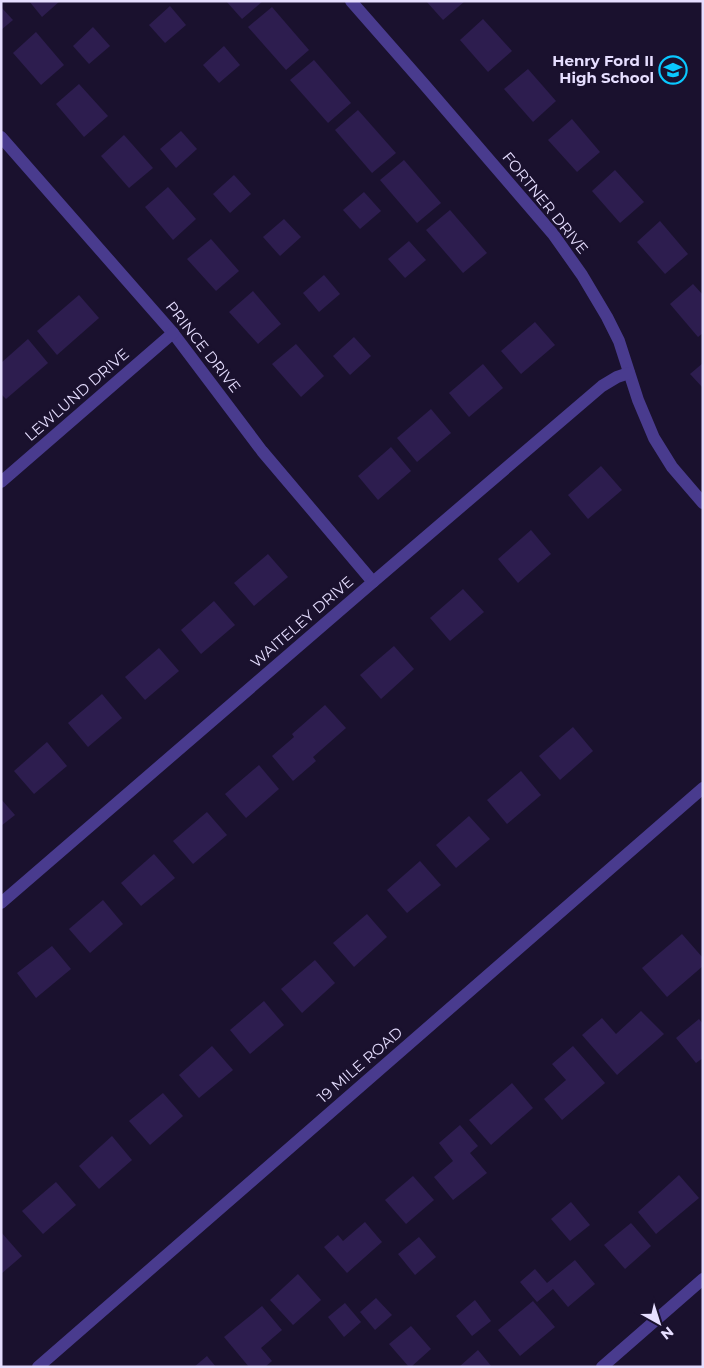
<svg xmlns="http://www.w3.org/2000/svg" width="704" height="1368" viewBox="0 0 704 1368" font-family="Montserrat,sans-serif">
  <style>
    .building { fill: #2d1d4f }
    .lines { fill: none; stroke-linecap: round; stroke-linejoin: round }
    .minor { stroke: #493b8e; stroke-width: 12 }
    .labels { text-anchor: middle; stroke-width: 5; stroke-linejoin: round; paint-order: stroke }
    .poi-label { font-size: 15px; font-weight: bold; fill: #e6deff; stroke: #1a112e; text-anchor: end }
    .street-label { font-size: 15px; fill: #e6deff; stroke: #1a112e }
  </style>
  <rect width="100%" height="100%" fill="#1a112e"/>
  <g class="building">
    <path d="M29 1H60L42 17Z"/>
    <path d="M226 1H263L242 19Z"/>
    <path d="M426 1H465L443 20Z"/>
    <path d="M170 6 186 25 165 43 149 25Z"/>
    <path d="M1 7 13 20 1 30Z"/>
    <path d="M272 7 309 50 286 70 248 27Z"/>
    <path d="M483 19 512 51 488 72 460 40Z"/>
    <path d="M93 27 110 46 89 64 73 46Z"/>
    <path d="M36 32 64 65 41 85 13 53Z"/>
    <path d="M224 46 240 65 219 83 203 65Z"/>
    <path d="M314 60 351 103 328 123 290 80Z"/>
    <path d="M528 69 556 101 533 122 504 89Z"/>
    <path d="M79 84 108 116 84 137 56 104Z"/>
    <path d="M358 110 396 153 372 173 335 130Z"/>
    <path d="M572 119 600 152 577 172 548 140Z"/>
    <path d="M181 131 197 149 176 168 160 149Z"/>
    <path d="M124 135 153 168 129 188 101 156Z"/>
    <path d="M404 160 441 203 417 223 380 180Z"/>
    <path d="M615 170 644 202 620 223 592 191Z"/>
    <path d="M234 175 251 194 230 213 213 194Z"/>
    <path d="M168 187 196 219 173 240 145 207Z"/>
    <path d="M364 192 381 211 360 229 343 210Z"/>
    <path d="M450 210 487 253 463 273 426 230Z"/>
    <path d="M284 219 301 237 280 256 263 237Z"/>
    <path d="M660 221 688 254 665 274 637 242Z"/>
    <path d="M211 239 239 271 216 291 187 259Z"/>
    <path d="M409 241 426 260 405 278 388 259Z"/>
    <path d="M324 275 340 294 319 312 303 293Z"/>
    <path d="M693 284 703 295V333L698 337 670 304Z"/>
    <path d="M253 291 281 324 258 344 229 312Z"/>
    <path d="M79 295 99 318 57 355 37 331Z"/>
    <path d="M535 322 555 345 521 374 501 351Z"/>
    <path d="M354 337 371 356 350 375 333 356Z"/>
    <path d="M28 339 48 363 6 399 1 394V363Z"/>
    <path d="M296 344 324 376 301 397 272 364Z"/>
    <path d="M703 363V388L690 374Z"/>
    <path d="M483 364 503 388 469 417 449 393Z"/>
    <path d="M431 409 451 433 417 462 397 438Z"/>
    <path d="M391 447 411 471 378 500 358 476Z"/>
    <path d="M601 466 622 490 588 519 568 495Z"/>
    <path d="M531 530 551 554 518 583 498 559Z"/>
    <path d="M268 554 288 577 254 606 234 583Z"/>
    <path d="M463 589 484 612 450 641 430 618Z"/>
    <path d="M214 601 235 625 201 654 181 630Z"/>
    <path d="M394 646 414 669 381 699 360 675Z"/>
    <path d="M159 648 179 671 145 700 125 677Z"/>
    <path d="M102 694 122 718 88 747 68 723Z"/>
    <path d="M325 705 346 728 313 757 316 761 293 781 272 756 294 737 292 734Z"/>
    <path d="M573 727 593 751 560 780 539 756Z"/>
    <path d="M47 742 67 766 34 794 14 771Z"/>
    <path d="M259 765 279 789 246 818 225 794Z"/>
    <path d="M521 771 541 795 507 824 487 800Z"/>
    <path d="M1 799 15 815 1 826Z"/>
    <path d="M207 812 227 835 193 864 173 841Z"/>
    <path d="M469 816 490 839 456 868 436 845Z"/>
    <path d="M154 854 175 878 141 906 121 883Z"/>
    <path d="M420 861 441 885 407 913 387 890Z"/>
    <path d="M103 900 123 924 90 953 69 929Z"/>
    <path d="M367 914 387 937 354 967 333 943Z"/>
    <path d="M682 934 703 958V966L667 997 642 968Z"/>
    <path d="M52 946 71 969 36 998 17 973Z"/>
    <path d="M315 960 335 983 302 1013 281 989Z"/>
    <path d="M264 1001 284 1025 250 1054 230 1030Z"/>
    <path d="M641 1011 664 1034 617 1075 582 1035 602 1018 616 1034Z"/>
    <path d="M699 1019 703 1024V1058L696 1063 676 1038Z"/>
    <path d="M212 1046 233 1070 199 1098 179 1075Z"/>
    <path d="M573 1046 605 1083 562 1120 544 1099 566 1080 552 1064Z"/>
    <path d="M512 1083 533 1108 491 1145 469 1120Z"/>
    <path d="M163 1093 183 1116 150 1145 129 1121Z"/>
    <path d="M460 1125 478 1146 470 1153 487 1173 453 1200 434 1177 453 1161 439 1143Z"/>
    <path d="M112 1136 132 1160 99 1189 79 1166Z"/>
    <path d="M679 1175 699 1198 656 1234 638 1212Z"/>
    <path d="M413 1176 434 1200 406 1224 385 1200Z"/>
    <path d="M56 1182 76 1205 43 1234 22 1211Z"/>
    <path d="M571 1202 590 1225 570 1241 551 1219Z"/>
    <path d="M365 1222 382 1242 347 1273 324 1247 338 1235 343 1241Z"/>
    <path d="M631 1223 651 1246 625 1269 604 1245Z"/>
    <path d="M1 1232 22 1256 1 1274Z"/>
    <path d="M419 1237 436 1257 415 1275 398 1254Z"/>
    <path d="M575 1260 595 1284 568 1307 553 1289 537 1302 520 1282 535 1269 547 1283Z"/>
    <path d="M298 1274 321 1300 293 1325 270 1300Z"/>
    <path d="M376 1298 392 1315 375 1330 360 1312Z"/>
    <path d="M475 1300 491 1321 472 1336 456 1316Z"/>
    <path d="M533 1301 555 1327 520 1356 498 1330Z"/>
    <path d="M345 1303 361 1322 344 1337 328 1317Z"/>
    <path d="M262 1306 282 1330 261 1348 272 1361 265 1367H249L224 1337Z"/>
    <path d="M411 1326 431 1349 411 1367H409L389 1344Z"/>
    <path d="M478 1350 492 1367H459Z"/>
    <path d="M207 1356 216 1367H194Z"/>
  </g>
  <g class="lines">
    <g class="minor">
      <path d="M351 1 423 83 553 234 582 275 607 317 619 341 638 400 654 438 672 467 703 503"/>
      <path d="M1 137 173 333 262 451 373 582"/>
      <path d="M1 482 173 333"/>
      <path d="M1 903 373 582 602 386 617 377 629 373"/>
      <path d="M38 1367 703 788"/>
      <path d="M602 1367 703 1279"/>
    </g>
  </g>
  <defs>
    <g id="school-ring" transform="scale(1.4375)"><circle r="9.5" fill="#1a112e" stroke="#0ac8ff" stroke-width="1.5"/><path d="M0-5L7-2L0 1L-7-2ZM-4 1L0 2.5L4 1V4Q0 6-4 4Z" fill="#0ac8ff"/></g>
  </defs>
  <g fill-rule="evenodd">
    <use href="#school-ring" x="673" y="70"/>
  </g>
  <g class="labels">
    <g class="poi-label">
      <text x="654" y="66">Henry Ford II<tspan x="654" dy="17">High School</tspan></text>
    </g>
    <g class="street-label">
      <text transform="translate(545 203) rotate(51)" y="5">FORTNER DRIVE</text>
      <text transform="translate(203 347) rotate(52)" y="5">PRINCE DRIVE</text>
      <text transform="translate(77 395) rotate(-41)" y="5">LEWLUND DRIVE</text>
      <text transform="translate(302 622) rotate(-41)" y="5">WAITELEY DRIVE</text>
      <text transform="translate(360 1065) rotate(-41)" y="5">19 MILE ROAD</text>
    </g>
  </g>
  <rect width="704" height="1368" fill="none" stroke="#e6deff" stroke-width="5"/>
  <g transform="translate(659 1323) rotate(141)" stroke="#1a112e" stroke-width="4" paint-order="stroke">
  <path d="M0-4L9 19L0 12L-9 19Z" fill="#e6deff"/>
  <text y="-8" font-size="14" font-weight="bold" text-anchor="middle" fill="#e6deff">N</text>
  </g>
</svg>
